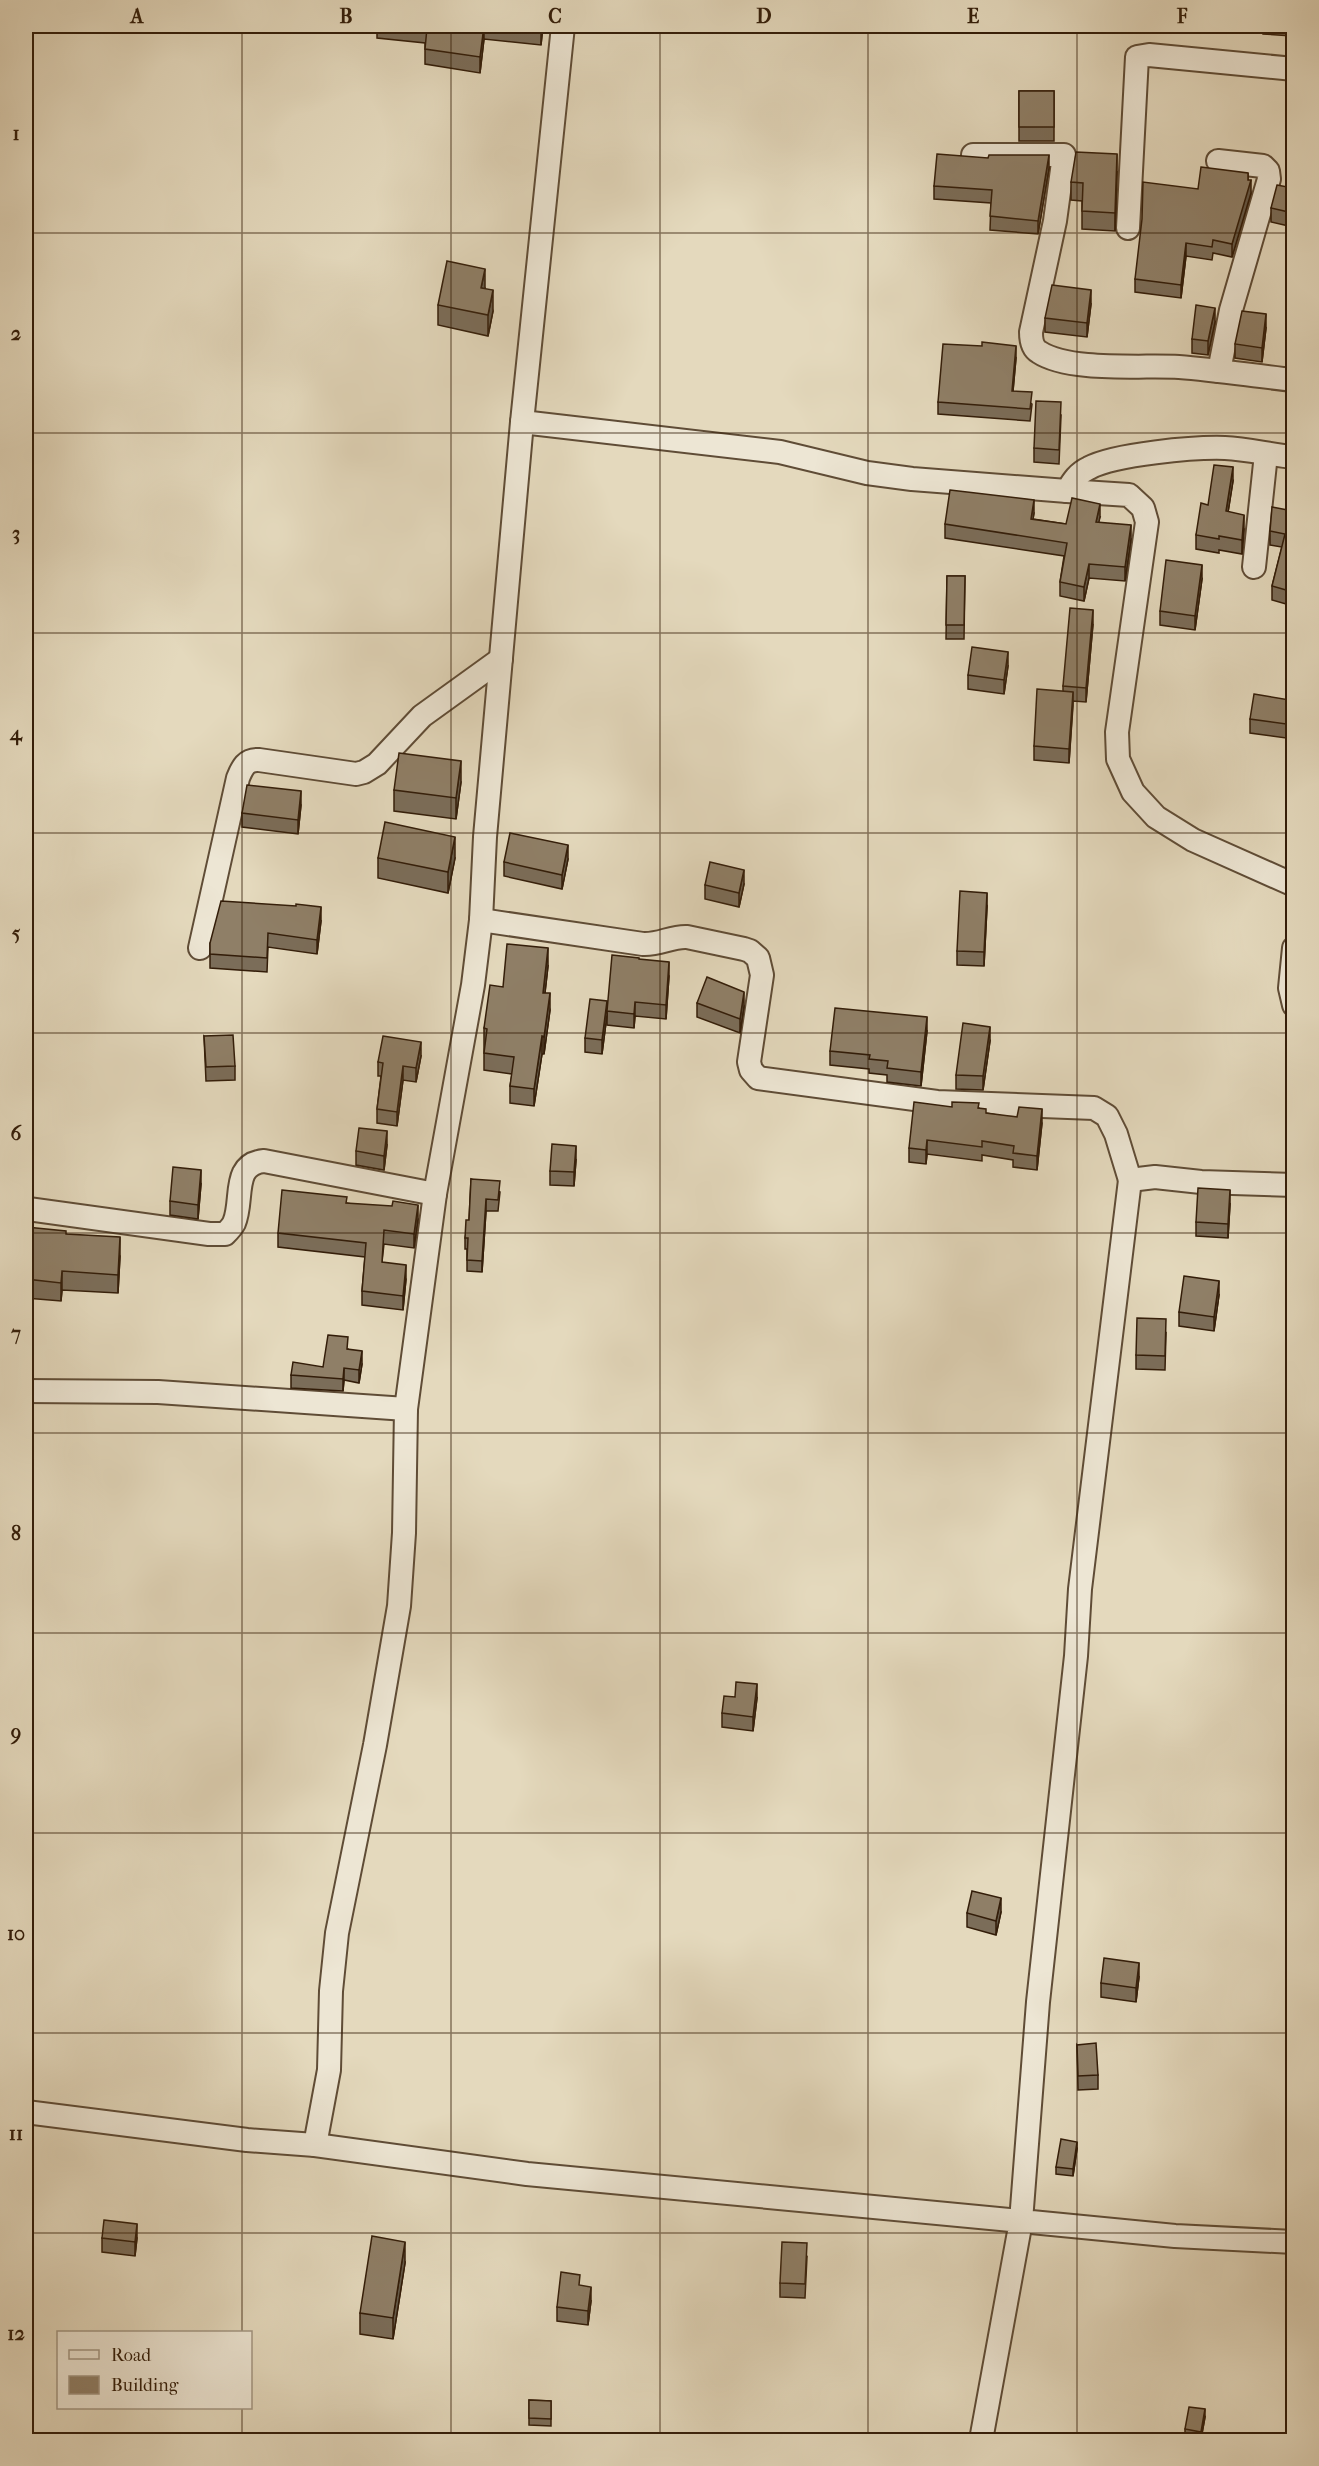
<svg xmlns="http://www.w3.org/2000/svg" width="1319" height="2466" viewBox="0 0 1319 2466" font-family="'IM FELL French Canon',serif">
  <style>
    .lines { fill: none; stroke-linecap: round; stroke-linejoin: round }
    .minor-casing { stroke: #5f4c36; stroke-width: 26 }
    .minor { stroke: #ede6d4; stroke-width: 22 }
    .wall { fill: #7b6d59; stroke: #331d09; stroke-width: 1.5 }
    .shaded-wall { fill: #645948; stroke: #331d09; stroke-width: 1.5 }
    .building { fill: #8f7f67; stroke: #331d09; stroke-width: 1.5 }
    .grid { fill: none; stroke: #331d09; stroke-width: 1.5; stroke-opacity: 0.55 }
    .neatline { fill: none; stroke: #331d09; stroke-width: 2 }
    .grid-label { font-size: 20px; text-anchor: middle; font-weight: bold; fill: #331d09 }
  </style>
  <rect width="100%" height="100%" fill="#e4d9bd"/>
  <filter id="stains"><feTurbulence type="fractalNoise" baseFrequency=".00333" numOctaves="4"/><feColorMatrix values="0 0 0 0 .2 0 0 0 0 .09 0 0 0 0 .02 0 0 0 .5 -.17"/></filter>
  <radialGradient id="worn" r=".72"><stop offset=".6" stop-color="#630" stop-opacity="0"/><stop offset="1" stop-color="#630" stop-opacity=".3"/></radialGradient>
  <g class="lines">
    <g class="minor-casing">
      <g id="minor">
        <path d="M973 155H1064L1055 221 1031 332C1031 340 1032 348 1039 352 1069 372 1143 365 1179 367 1218 370 1255 376 1294 380"/>
        <path d="M1218 161 1263 166 1268 171 1269 179 1231 310 1219 371"/>
        <path d="M1128 228 1137 57 1149 55 1294 69"/>
        <path d="M522 422 780 452 867 473 912 479 1067 491C1073 481 1078 473 1089 468 1115 454 1195 447 1225 448 1248 449 1271 455 1294 457"/>
        <path d="M1067 491 1129 495 1143 508 1147 522 1117 732 1118 759 1133 792 1156 817 1193 840 1294 885"/>
        <path d="M1254 567 1266 454"/>
        <path d="M481 920 643 944C659 945 672 936 687 937L744 949 750 951 758 958 762 975 749 1062 751 1070 758 1078 937 1102 1094 1108 1107 1116 1116 1134 1130 1180 1155 1177 1201 1182 1294 1185"/>
        <path d="M200 948 238 778C242 768 246 759 259 760L356 774 364 772 377 764 422 716 501 659"/>
        <path d="M1294 948 1290 988 1294 1005"/>
        <path d="M1130 1180 1080 1589 1076 1656 1038 2002 1021 2221 1175 2236 1294 2242"/>
        <path d="M28 1209 209 1234H225C228 1231 232 1227 234 1223 244 1200 231 1164 264 1161L435 1194"/>
        <path d="M26 1391 158 1392 406 1409"/>
        <path d="M26 2112 247 2140 315 2145 527 2174 1021 2221 981 2440"/>
        <path d="M315 2145 329 2070 331 1991 337 1933 375 1745 399 1606 404 1533 406 1409 435 1194 473 985 481 920 485 837 522 422 563 26"/>
      </g>
    </g>
    <use href="#minor" class="minor"/>
  </g>
  <g class="wall">
    <path d="M377 26H543L541 45 484 39 480 73 425 64V43L377 38Z"/>
    <path d="M675 26H720L719 31Z"/>
    <path d="M1263 26H1293L1292 36 1263 34Z"/>
    <rect x="1019" y="91" width="35" height="50"/>
    <path d="M1049 168 1038 234 990 230 991 203 934 199V186Z"/>
    <path d="M1117 172 1115 231 1082 229V201L1071 200V182Z"/>
    <path d="M1248 180 1251 193 1232 257 1213 253 1212 260 1186 256 1181 298 1135 292V279L1198 189Z"/>
    <path d="M1293 188V227L1271 222V208Z"/>
    <path d="M485 288 493 311 488 336 438 325V305Z"/>
    <path d="M1091 304 1087 337 1045 332V318Z"/>
    <path d="M1215 322 1208 355 1192 353V339Z"/>
    <path d="M1266 328 1262 362 1235 358V344Z"/>
    <path d="M1016 358 1013 391 1032 404 1030 421 938 414V402Z"/>
    <path d="M1061 416 1059 464 1034 462V448Z"/>
    <path d="M1233 481 1228 512 1244 529 1242 554 1219 550V553L1196 549V535L1208 505Z"/>
    <path d="M1293 511V606L1272 600V586L1282 547 1270 545V531Z"/>
    <path d="M1034 513 1033 519 1066 524 1100 517 1098 522 1131 539 1125 581 1089 578 1084 601 1060 596V582L1064 556 945 538V524Z"/>
    <path d="M947 576H965L964 639H946Z"/>
    <path d="M1202 579 1195 630 1160 625V611Z"/>
    <path d="M1093 624 1086 702 1073 701 1069 763 1034 760V746L1063 691V686Z"/>
    <path d="M1008 666 1004 694 968 689V675Z"/>
    <path d="M1290 714 1286 738 1250 733V719Z"/>
    <path d="M461 782 456 819 394 811V790Z"/>
    <path d="M301 805 298 834 242 827V813Z"/>
    <path d="M378 858H455L448 893 378 878Z"/>
    <path d="M568 859 562 889 504 876V862Z"/>
    <path d="M744 884 739 907 705 899V885Z"/>
    <path d="M987 907 984 966 957 965V951Z"/>
    <path d="M321 921 317 954 268 947 267 972 210 968V943Z"/>
    <path d="M639 959 669 976 666 1019 635 1016 634 1028 607 1025V1011Z"/>
    <path d="M548 966 545 993 550 1010 544 1054H542L534 1106 510 1103V1086L512 1074 484 1070V1028L503 987Z"/>
    <path d="M697 1003 744 1006 740 1033 697 1017Z"/>
    <path d="M607 1015 602 1054 585 1052V1038Z"/>
    <path d="M927 1031 921 1086 887 1082V1075L869 1073V1069L830 1065V1051Z"/>
    <path d="M204 1036 235 1066V1080L206 1081Z"/>
    <path d="M990 1041 983 1090 956 1089V1075Z"/>
    <path d="M421 1056 416 1082 403 1080 397 1126 377 1123V1109L381 1076H378V1062Z"/>
    <path d="M952 1107 979 1108 986 1113 1042 1123 1037 1170 1013 1167V1160L982 1155V1161L927 1154 926 1164 909 1162V1148Z"/>
    <path d="M1293 1107V1165H1290V1151Z"/>
    <path d="M387 1145 384 1170 356 1165V1151Z"/>
    <path d="M576 1160 574 1186 550 1185V1171Z"/>
    <path d="M471 1179 500 1192 498 1211H486L482 1272 467 1271V1249H465V1238L469 1220Z"/>
    <path d="M201 1184 198 1219 170 1215V1201Z"/>
    <path d="M347 1203 418 1219 414 1248 384 1244 382 1262 406 1279 403 1310 362 1305V1291L365 1257 278 1247V1233Z"/>
    <path d="M1230 1204 1228 1238 1196 1236V1222Z"/>
    <path d="M26 1227 66 1234 120 1256 118 1293 62 1290 61 1301 26 1298Z"/>
    <path d="M1219 1295 1214 1331 1179 1326V1312Z"/>
    <path d="M1166 1333 1165 1370 1136 1369V1355Z"/>
    <path d="M348 1349 362 1364 359 1383 344 1380 343 1391 291 1388V1375L323 1367Z"/>
    <path d="M757 1698 753 1731 722 1727V1713Z"/>
    <path d="M1001 1912 996 1935 967 1927V1913Z"/>
    <path d="M1139 1977 1136 2002 1101 1997V1983Z"/>
    <path d="M1077 2045 1098 2075V2089L1078 2090Z"/>
    <path d="M1077 2149 1073 2176 1056 2174V2167Z"/>
    <path d="M102 2238H137L135 2256 102 2252Z"/>
    <path d="M807 2257 805 2298 780 2297V2283Z"/>
    <path d="M405 2263 393 2339 360 2334V2313Z"/>
    <path d="M591 2301 588 2325 557 2321V2307Z"/>
    <path d="M529 2400 551 2401V2426L529 2425Z"/>
    <path d="M1205 2417 1201 2439 1185 2436V2429Z"/>
  </g>
  <g class="shaded-wall">
    <path d="M484 26V39L480 73V57Z"/>
    <path d="M541 26H543L541 45Z"/>
    <path d="M1117 154V172L1115 231V213Z"/>
    <path d="M1049 155V168L1038 234V221Z"/>
    <path d="M1248 173V186L1251 180V193L1232 257V244Z"/>
    <path d="M1186 243V256L1181 298V285Z"/>
    <path d="M485 269V289L481 288Z"/>
    <path d="M493 290V311L488 336V315Z"/>
    <path d="M1091 290V304L1087 337V323Z"/>
    <path d="M1215 308V322L1208 355V341Z"/>
    <path d="M1266 314V328L1262 362V348Z"/>
    <path d="M1016 346V358L1012 402V391Z"/>
    <path d="M1233 467V481L1226 525V511Z"/>
    <path d="M1034 500V513L1031 532V519Z"/>
    <path d="M1100 504V517L1096 536V522Z"/>
    <path d="M1244 515V529L1242 554V540Z"/>
    <path d="M1131 525V539L1125 581V567Z"/>
    <path d="M1089 564V578L1084 601V587Z"/>
    <path d="M1202 565V579L1195 630V616Z"/>
    <path d="M1093 610V624L1086 702V688Z"/>
    <path d="M1008 652V666L1004 694V680Z"/>
    <path d="M1073 692V706L1069 763V749Z"/>
    <path d="M1290 700V714L1286 738V724Z"/>
    <path d="M461 761V782L456 819V798Z"/>
    <path d="M301 791V805L298 834V820Z"/>
    <path d="M455 837V858L448 893V872Z"/>
    <path d="M568 845V859L562 889V875Z"/>
    <path d="M744 870V884L739 907V893Z"/>
    <path d="M987 893V907L984 966V952Z"/>
    <path d="M321 907V921L317 954V940Z"/>
    <path d="M548 948V966L543 1010V993Z"/>
    <path d="M669 962V976L666 1019V1005Z"/>
    <path d="M744 992V1006L740 1033V1019Z"/>
    <path d="M550 993V1010L544 1054V1037Z"/>
    <path d="M607 1001V1015L602 1054V1040Z"/>
    <path d="M635 1002V1016L634 1028V1014Z"/>
    <path d="M927 1017V1031L921 1086V1072Z"/>
    <path d="M990 1027V1041L983 1090V1076Z"/>
    <path d="M542 1036V1054L534 1106V1089Z"/>
    <path d="M421 1042V1056L416 1082V1068Z"/>
    <path d="M403 1066V1080L397 1126V1112Z"/>
    <path d="M1042 1109V1123L1037 1170V1156Z"/>
    <path d="M387 1131V1145L384 1170V1156Z"/>
    <path d="M927 1140V1154L926 1164V1150Z"/>
    <path d="M576 1146V1160L574 1186V1172Z"/>
    <path d="M201 1170V1184L198 1219V1205Z"/>
    <path d="M1230 1190V1204L1228 1238V1224Z"/>
    <path d="M486 1199V1211L482 1272V1261Z"/>
    <path d="M418 1205V1219L414 1248V1234Z"/>
    <path d="M120 1237V1256L118 1293V1275Z"/>
    <path d="M406 1265V1279L403 1310V1296Z"/>
    <path d="M62 1271V1290L61 1301V1283Z"/>
    <path d="M1219 1281V1295L1214 1331V1317Z"/>
    <path d="M362 1351V1364L359 1383V1370Z"/>
    <path d="M344 1368V1380L343 1391V1379Z"/>
    <path d="M757 1684V1698L753 1731V1717Z"/>
    <path d="M1001 1898V1912L996 1935V1921Z"/>
    <path d="M1139 1963V1977L1136 2002V1988Z"/>
    <path d="M1077 2142V2149L1073 2176V2169Z"/>
    <path d="M137 2224V2238L135 2256V2242Z"/>
    <path d="M405 2242V2263L393 2339V2318Z"/>
    <path d="M591 2287V2301L588 2325V2311Z"/>
    <path d="M1205 2409V2417L1201 2439V2432Z"/>
  </g>
  <g class="building">
    <path d="M404 26H484L480 57 425 49 427 28Z"/>
    <path d="M499 26H541V30Z"/>
    <rect x="1019" y="91" width="35" height="36"/>
    <path d="M1076 152 1117 154 1115 213 1082 211 1083 183 1071 182Z"/>
    <path d="M937 154 988 158 989 155H1049L1038 221 990 216 992 190 934 186Z"/>
    <path d="M1201 167 1248 173V180H1251L1232 244 1213 240 1212 247 1186 243 1181 285 1135 279 1142 219 1143 182 1198 189Z"/>
    <path d="M1277 185 1293 188V213L1271 208Z"/>
    <path d="M447 261 485 269 481 288 493 290 488 315 438 305Z"/>
    <path d="M1052 285 1091 290 1087 323 1045 318Z"/>
    <path d="M1196 305 1215 308 1208 341 1192 339Z"/>
    <path d="M1242 311 1266 314 1262 348 1235 344Z"/>
    <path d="M982 342 1016 346 1012 391 1032 392 1030 409 938 402 943 344 982 346Z"/>
    <path d="M1036 401 1061 402 1059 450 1034 448Z"/>
    <path d="M1214 465 1233 467 1226 511 1244 515 1242 540 1219 536V539L1196 535 1201 503 1208 505Z"/>
    <path d="M950 490 1034 500 1031 519 1066 524 1072 498 1100 504 1096 522 1131 525 1125 567 1089 564 1084 587 1060 582 1067 543 945 524Z"/>
    <path d="M1272 507 1293 511V592L1272 586 1285 534 1270 531Z"/>
    <path d="M1166 560 1202 565 1195 616 1160 611Z"/>
    <path d="M947 576H965L964 625H946Z"/>
    <path d="M1070 608 1093 610 1086 688 1063 686Z"/>
    <path d="M972 647 1008 652 1004 680 968 675Z"/>
    <path d="M1037 689 1073 692 1069 749 1034 746Z"/>
    <path d="M1254 694 1290 700 1286 724 1250 719Z"/>
    <path d="M399 753 461 761 456 798 394 790Z"/>
    <path d="M247 785 301 791 298 820 242 813Z"/>
    <path d="M385 822 455 837 448 872 378 858Z"/>
    <path d="M510 833 568 845 562 875 504 862Z"/>
    <path d="M710 862 744 870 739 893 705 885Z"/>
    <path d="M960 891 987 893 984 952 957 951Z"/>
    <path d="M221 901 296 906V904L321 907 317 940 268 933 267 958 210 954V943Z"/>
    <path d="M507 944 548 948 543 993H550L544 1037 542 1036 534 1089 510 1086 514 1057 484 1053 487 1029 484 1028 490 985 503 987Z"/>
    <path d="M612 955 639 958V959L669 962 666 1005 635 1002 634 1014 607 1011Z"/>
    <path d="M707 977 744 992 740 1019 697 1003Z"/>
    <path d="M590 999 607 1001 602 1040 585 1038Z"/>
    <path d="M835 1008 927 1017 921 1072 887 1068 888 1061 869 1059 870 1055 830 1051Z"/>
    <path d="M963 1023 990 1027 983 1076 956 1075Z"/>
    <path d="M233 1035 235 1066 206 1067 204 1036Z"/>
    <path d="M383 1036 421 1042 416 1068 403 1066 397 1112 377 1109 383 1063 378 1062Z"/>
    <path d="M914 1102 952 1107V1102L979 1103 978 1108 986 1109V1113L1017 1117 1019 1107 1042 1109 1037 1156 1013 1153 1014 1146 982 1141V1147L927 1140 926 1150 909 1148Z"/>
    <path d="M1291 1107H1293V1151H1290Z"/>
    <path d="M359 1128 387 1131 384 1156 356 1151Z"/>
    <path d="M552 1144 576 1146 574 1172 550 1171Z"/>
    <path d="M173 1167 201 1170 198 1205 170 1201Z"/>
    <path d="M471 1179 500 1181 498 1200 486 1199 482 1261 467 1260 468 1238H465L466 1220H469Z"/>
    <path d="M1198 1188 1230 1190 1228 1224 1196 1222Z"/>
    <path d="M282 1190 347 1197 346 1203 392 1206 393 1201 418 1205 414 1234 384 1230 382 1262 406 1265 403 1296 362 1291 366 1243 278 1233Z"/>
    <path d="M26 1227 66 1231V1234L120 1237 118 1275 62 1271 61 1283 26 1279Z"/>
    <path d="M1184 1276 1219 1281 1214 1317 1179 1312Z"/>
    <path d="M1137 1318 1166 1319 1165 1356 1136 1355Z"/>
    <path d="M328 1335 348 1337 347 1349 362 1351 359 1370 344 1368 343 1379 291 1375 293 1362 323 1367Z"/>
    <path d="M736 1682 757 1684 753 1717 722 1713 724 1696 735 1697Z"/>
    <path d="M972 1891 1001 1898 996 1921 967 1913Z"/>
    <path d="M1104 1958 1139 1963 1136 1988 1101 1983Z"/>
    <path d="M1096 2043 1098 2075 1078 2076 1077 2045Z"/>
    <path d="M1061 2139 1077 2142 1073 2169 1056 2167Z"/>
    <path d="M104 2220 137 2224 135 2242 102 2238Z"/>
    <path d="M372 2236 405 2242 393 2318 360 2313Z"/>
    <path d="M782 2242 807 2243 805 2284 780 2283Z"/>
    <path d="M561 2272 580 2275 579 2285 591 2287 588 2311 557 2307Z"/>
    <path d="M529 2400 551 2401V2419L529 2418Z"/>
    <path d="M1189 2407 1205 2409 1201 2432 1185 2429Z"/>
  </g>
  <path class="grid" d="M242 26V2332M451 26V2440M660 26V2440M868 26V2440M1077 26V2440M26 233H1294M26 433H1294M26 633H1294M26 833H1294M26 1033H1294M26 1233H1294M26 1433H1294M26 1633H1294M26 1833H1294M26 2033H1294M26 2233H1294M242 2408V2440"/>
  <rect width="1319" height="2466" fill="none" stroke="#e4d9bd" stroke-width="66"/>
  <rect x="57" y="2331" width="195" height="78" fill="#ede6d4" stroke="#a39683" stroke-width="1.5"/>
  <rect x="69" y="2350" width="30" height="9" fill="#ede6d4" stroke="#a39683" stroke-width="1.5"/>
  <text x="111" y="2361" font-size="18" fill="#331d09">Road</text>
  <rect x="69" y="2376" width="30" height="18" fill="#8f7f67" stroke="#a39683" stroke-width="1.5"/>
  <text x="111" y="2391" font-size="18" fill="#331d09">Building</text>
  <rect x="33" y="33" width="1253" height="2400" class="neatline"/>
  <g class="grid-label">
    <text x="137" y="23">A</text>
    <text x="346" y="23">B</text>
    <text x="555" y="23">C</text>
    <text x="764" y="23">D</text>
    <text x="973" y="23">E</text>
    <text x="1182" y="23">F</text>
    <text x="16" y="140">1</text>
    <text x="16" y="340">2</text>
    <text x="16" y="540">3</text>
    <text x="16" y="740">4</text>
    <text x="16" y="940">5</text>
    <text x="16" y="1140">6</text>
    <text x="16" y="1340">7</text>
    <text x="16" y="1540">8</text>
    <text x="16" y="1740">9</text>
    <text x="16" y="1940">10</text>
    <text x="16" y="2140">11</text>
    <text x="16" y="2340">12</text>
  </g>
  <rect width="100%" height="100%" filter="url(#stains)"/>
  <rect width="100%" height="100%" fill="url(#worn)"/>
</svg>
